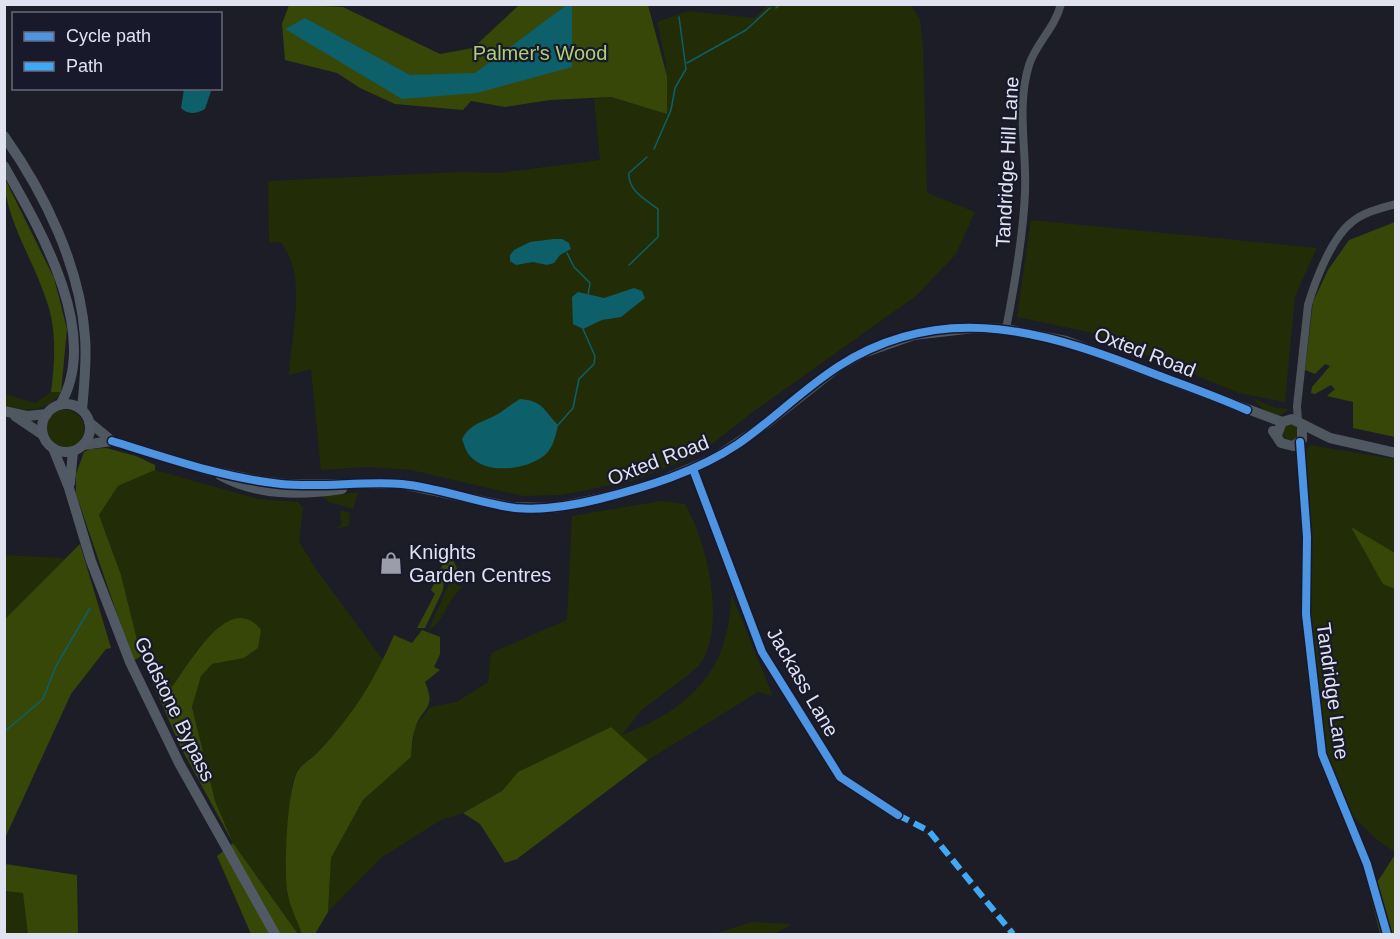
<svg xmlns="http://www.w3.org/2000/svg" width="1400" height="939" viewBox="0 0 1400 939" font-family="Helvetica,sans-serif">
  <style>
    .green { fill: #222d07 }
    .forest { fill: #364707 }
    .water { fill: #0d5f6a }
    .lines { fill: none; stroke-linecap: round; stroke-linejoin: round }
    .stream { stroke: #0d5f6a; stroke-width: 1.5 }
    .minor { stroke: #4e545c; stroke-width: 6 }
    .tertiary { stroke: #4e545c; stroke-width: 8 }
    .primary { stroke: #4f5761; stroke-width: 10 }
    .trunk { stroke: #515a64; stroke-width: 10 }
    .quiet { stroke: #3fa9f5; stroke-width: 6; stroke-dasharray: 12 6; stroke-linecap: butt }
    .cycleway-casing { stroke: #18192b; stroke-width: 11 }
    .cycleway { stroke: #4d94e3; stroke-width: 8 }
    .labels { text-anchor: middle; stroke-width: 4.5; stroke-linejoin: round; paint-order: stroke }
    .park-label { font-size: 20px; fill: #afcf71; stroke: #18192b }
    .street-label { font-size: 20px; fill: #e1e2f0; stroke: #18192b }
    .poi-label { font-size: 20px; fill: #e1e2f0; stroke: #18192b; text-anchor: start }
  </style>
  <rect width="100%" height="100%" fill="#1c1d27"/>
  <g class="green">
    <path d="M911 4 920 20 923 47 927 193 975 212 956 254 916 296 750 414 698 455 632 481 561 495 523 496 411 470 367 467 321 470 311 369 289 375C291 332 308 278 281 242H269L268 181 461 172 498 173 600 160 594 99 611 97 667 114 666 62 657 22 688 11 755 18 767 5Z"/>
    <path d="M1031 220 1317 248 1295 296 1285 402 1239 393 1093 333 1017 317Z"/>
    <path d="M51 392H61C47 413 27 412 5 405V394L35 403Z"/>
    <path d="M1252 398 1276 408 1289 409 1279 416 1268 413Z"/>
    <circle cx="65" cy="429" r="19"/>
    <circle cx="1290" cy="432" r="8"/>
    <path d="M1309 445 1395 459V852L1376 839 1345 808 1327 756 1310 617 1308 515 1303 459Z"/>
    <path d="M155 470 259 499 298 502 303 508 299 541 315 568 384 661 347 719 318 752 298 769 292 783 286 855 287 894 302 934H298L233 843 215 801 192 707 201 676 212 664 244 658 258 648 245 618C209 623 191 660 172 687L141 656 121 575 99 515 118 486Z"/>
    <path d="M371 491 358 493 353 509 329 502 321 496Z"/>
    <path d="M661 501 685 504C707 542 725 619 703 660 695 673 656 698 642 710 635 717 629 727 622 735 690 710 731 669 731 593L773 696 758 692 648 760 611 727 518 772 502 791 463 813 441 820 381 858 328 912 331 858 363 800 411 757 415 727 430 707 456 702 488 682 491 653 567 620 572 516Z"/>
    <path d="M340 510 350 513 349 525 346 527 336 528 341 525Z"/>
    <path d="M4 555 62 558 64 560 5 619Z"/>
    <path d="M452 577 457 585 463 587C448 597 444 623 429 629Z"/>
    <path d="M4 867 74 934H5Z"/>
    <path d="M752 922 792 924 775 934H714Z"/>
  </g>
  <g class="forest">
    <path d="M289 5 343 7 440 54 473 48 519 5H648L667 76V114L611 97 550 100 505 107 471 101 463 110 395 104 360 88 337 73 285 60 282 24Z"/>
    <path d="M4 177 54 278 67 329 61 392H51C55 360 57 329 46 299 33 259 5 219 4 177Z"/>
    <path d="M1395 222V437L1353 428V402L1327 396 1335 389 1331 385 1315 394 1311 393 1312 387 1330 366 1325 364 1315 374 1305 370 1313 302 1328 270 1349 240Z"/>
    <path d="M106 448 136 456 155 465V470L118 486 99 515 121 575 141 656 172 687C189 664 230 589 261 630L258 648 244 658 212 664 201 676 192 707 215 801 233 843 298 934H251L217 856 233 843 180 746 141 656 133 661 76 494V474L84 452 90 449Z"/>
    <path d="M1351 527 1395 553V589L1383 584Z"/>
    <path d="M80 544 111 648 106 649 71 694 5 838V619Z"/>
    <path d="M446 557 454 562 458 571 444 577 443 590 425 628H417L435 594 431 590Z"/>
    <path d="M422 630 440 637V654L434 667 440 670 425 682C437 710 422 706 415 729 412 737 412 748 411 757L363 800 331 858 328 912 315 934H302C298 922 291 909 288 896 283 876 287 783 299 769 305 762 314 757 320 750 352 716 376 678 394 635L412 643Z"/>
    <path d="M611 727 648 760 517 859 505 863 480 824 463 813 502 791 518 772Z"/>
    <path d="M1395 855V934H1380L1369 890C1381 880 1386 867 1395 855Z"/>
    <path d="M5 864 77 875 78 934H28L23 893 5 891Z"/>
  </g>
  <g class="water">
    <path d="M568 4 572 5V67L477 93 402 99 285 29 305 18 410 75 475 73Z"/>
    <path d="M184 89 211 91 205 109C196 114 188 115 181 108Z"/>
    <path d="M554 239H562L569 243 571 249 560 255 554 263 547 265 533 262 516 265 510 261V255L514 250 530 242Z"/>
    <path d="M634 288 642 291 645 298 621 317 602 320 583 329 573 324 572 297 578 292 604 298Z"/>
    <path d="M520 399C544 401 543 410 558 425 556 435 553 448 545 455 527 470 486 475 470 456 466 452 464 444 462 439 471 423 481 423 496 415 504 411 511 404 520 399Z"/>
  </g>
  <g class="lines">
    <g class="stream">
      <path d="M776 8 781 4"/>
      <path d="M687 63 746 30 770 8"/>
      <path d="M654 149 671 110 675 88 686 69 679 17"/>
      <path d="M567 253 574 267 590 283 588 295"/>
      <path d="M629 265 658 237V209C645 199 628 191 629 173L647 157"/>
      <path d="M558 425 573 408 579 379 594 364 595 356 583 329"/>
      <path d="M4 732 43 699 56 666 90 608"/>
    </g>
    <path class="minor" d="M693 469 762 652 840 777 898 815"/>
    <g class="tertiary">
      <path d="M1006 329C1015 283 1023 238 1025 193 1027 150 1016 107 1029 65 1036 43 1055 28 1061 4"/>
      <path d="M1298 422 1297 406 1308 305C1315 281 1332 237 1352 222 1364 212 1381 208 1396 204"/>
      <path d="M1300 442 1307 537 1306 614 1322 754 1367 864 1387 934"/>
    </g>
    <g class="primary">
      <path d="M4 411 27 416 47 414"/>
      <path d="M15 416 43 435"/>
      <path d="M89 422 112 441 207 470 261 481 286 484H402L511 507 554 508 602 498 655 483 715 458 767 423 838 367 863 353 914 335 974 328 1006 329 1066 341 1282 422"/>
      <path d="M1273 431 1281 443 1293 446 1302 440V425"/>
      <path d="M1277 435 1282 422 1292 419 1330 438 1396 453"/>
      <path d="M83 445 112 441"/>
      <path d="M220 475C258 496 301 495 342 489"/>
    </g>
    <g class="trunk">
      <path d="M4 136C45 194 80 266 85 337 87 361 84 387 82 410"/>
      <path d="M4 166C40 229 102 334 60 405"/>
      <circle cx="66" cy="428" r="24"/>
      <path d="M53 448 69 488 91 561 130 662 179 763 275 934"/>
      <path d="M70 483 73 451"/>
    </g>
    <path class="quiet" d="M898 815 929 831 1013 934"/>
    <g class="cycleway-casing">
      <g id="cycleway">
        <path d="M112 441C167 458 224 478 281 484 321 488 362 481 402 484 441 488 477 503 515 508 543 511 571 506 599 499 647 487 696 472 738 444 773 420 803 389 839 366 945 298 1051 333 1157 375 1187 386 1218 397 1247 410"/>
        <path d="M1300 442 1307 537 1306 614 1322 754 1367 864 1387 934"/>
        <path d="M693 469 762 652 840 777 898 815"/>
      </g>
    </g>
    <use href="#cycleway" class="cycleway"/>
  </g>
  <defs>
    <g id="shop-bare" transform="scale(1.8)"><path d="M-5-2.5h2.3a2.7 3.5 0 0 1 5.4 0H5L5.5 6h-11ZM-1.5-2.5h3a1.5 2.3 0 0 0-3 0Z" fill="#9c9daa" stroke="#18192b" stroke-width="2.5" paint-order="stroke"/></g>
  </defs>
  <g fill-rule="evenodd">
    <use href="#shop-bare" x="391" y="563"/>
  </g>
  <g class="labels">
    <g class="park-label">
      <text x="540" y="60">Palmer's Wood</text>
    </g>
    <g class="street-label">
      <text transform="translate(1007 162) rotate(-87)" y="7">Tandridge Hill Lane</text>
      <text transform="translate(1145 352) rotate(21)" y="7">Oxted Road</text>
      <text transform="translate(658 460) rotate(-21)" y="7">Oxted Road</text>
      <text transform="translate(803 682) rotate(60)" y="7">Jackass Lane</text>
      <text transform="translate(1333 691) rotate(82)" y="7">Tandridge Lane</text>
      <text transform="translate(175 709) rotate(64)" y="7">Godstone Bypass</text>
    </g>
    <g class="poi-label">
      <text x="409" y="559">Knights<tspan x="409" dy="23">Garden Centres</tspan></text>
    </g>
  </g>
  <rect width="1400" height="939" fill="none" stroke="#e1e2f0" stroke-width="12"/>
  <rect x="12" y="12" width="210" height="78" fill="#18192b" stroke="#68697a" stroke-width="1.5"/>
  <rect x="24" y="32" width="30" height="9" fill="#4d94e3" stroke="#68697a" stroke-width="1.5"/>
  <text x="66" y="42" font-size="18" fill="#e1e2f0">Cycle path</text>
  <rect x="24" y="62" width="30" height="9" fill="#3fa9f5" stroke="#68697a" stroke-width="1.5"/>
  <text x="66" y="72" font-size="18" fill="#e1e2f0">Path</text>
</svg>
